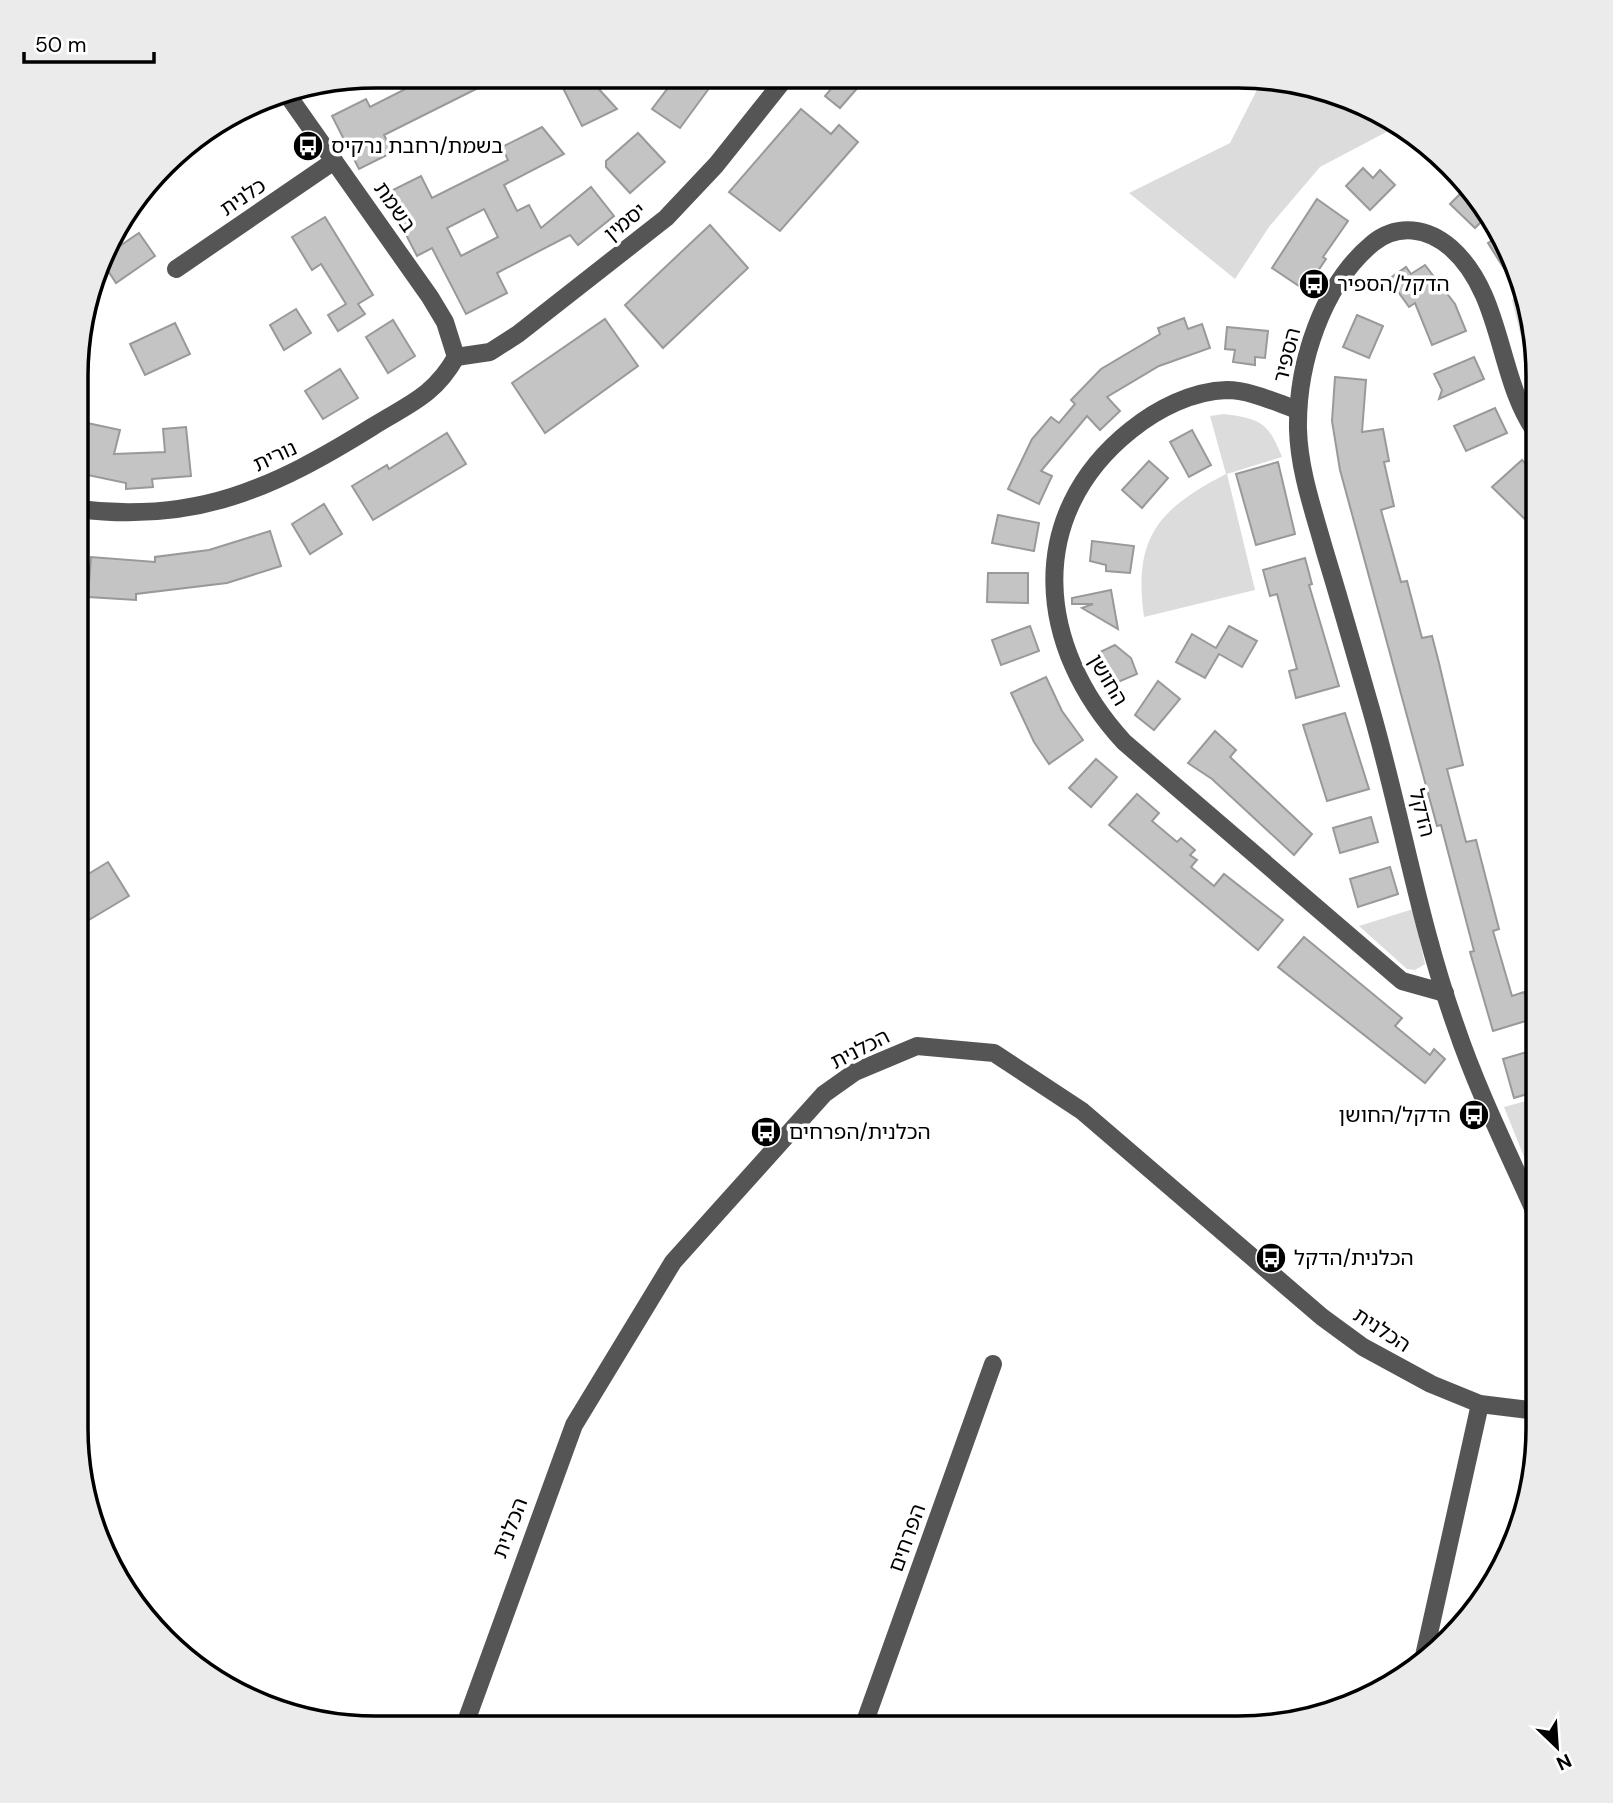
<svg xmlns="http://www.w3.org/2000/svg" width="1613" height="1803" viewBox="0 0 1613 1803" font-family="'DM Sans','Noto Sans Hebrew',sans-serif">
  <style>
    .green { fill: #dcdcdc }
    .building { fill: #c4c4c4; stroke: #999; stroke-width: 2; fill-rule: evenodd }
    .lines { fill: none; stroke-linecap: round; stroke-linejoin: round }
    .minor { stroke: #555; stroke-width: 18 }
    .labels { text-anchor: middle; stroke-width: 7; stroke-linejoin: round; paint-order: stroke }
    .poi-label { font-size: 21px; fill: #000; stroke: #fff; text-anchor: start }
    .street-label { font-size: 21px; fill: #000; stroke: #fff }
    .rim { fill: none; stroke: #000; stroke-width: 3.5 }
  </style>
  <rect width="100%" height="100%" fill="#fff"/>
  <g class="green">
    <path d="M1263 78H1277L1404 126 1419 140 1392 129 1320 167 1269 227 1235 279 1129 193 1230 143Z"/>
    <path d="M1524 290 1535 346 1524 349 1512 300Z"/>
    <path d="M1224 414C1261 419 1268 422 1282 457L1227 474 1255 590 1144 617C1133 538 1158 509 1226 474L1210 416Z"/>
    <path d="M1413 909 1425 964 1415 970 1407 969 1359 926Z"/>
    <path d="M1537 1098V1189L1504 1107Z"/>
  </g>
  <g class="building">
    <path d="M433 75 502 76 384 135 393 152 359 169 332 116 366 99 370 107Z"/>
    <path d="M557 76H587L617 109 582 126Z"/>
    <path d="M677 76H718L680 128 652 109Z"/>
    <path d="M841 77H867L840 108 825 96Z"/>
    <path d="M801 109 831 134 839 125 858 142 780 231 729 192Z"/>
    <path d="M542 127 564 154 504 185 517 211 529 205 541 228 591 187 614 216 578 245 570 235 497 273 507 293 466 314 432 248 417 256 385 194 421 176 432 198 508 160 502 147ZM484 209 498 237 461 256 447 228Z"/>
    <path d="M638 133 665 162 630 193 606 167V161Z"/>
    <path d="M1363 168 1373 178 1380 170 1395 185 1370 210 1346 186Z"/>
    <path d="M1466 188 1490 213 1475 228 1450 204Z"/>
    <path d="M1317 199 1348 221 1323 257 1326 259 1305 290 1272 268Z"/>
    <path d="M325 217 373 295 358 304 365 314 338 331 328 315 346 304 321 264 312 270 292 237Z"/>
    <path d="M710 225 748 268 663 348 625 305Z"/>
    <path d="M139 233 155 256 116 283 103 263 105 256Z"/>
    <path d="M1500 235 1522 279 1515 286 1488 243Z"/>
    <path d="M1425 265 1455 304 1466 331 1432 345 1415 303 1409 307 1389 279 1406 267 1411 274Z"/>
    <path d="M296 309 311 333 284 350 270 325Z"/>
    <path d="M1357 315 1383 326 1369 358 1343 347Z"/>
    <path d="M1184 318 1188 329 1202 324 1210 348 1159 366 1107 397 1120 411 1100 430 1087 416 1041 471 1052 476 1039 504 1008 489 1032 439 1051 417 1059 423 1075 404 1071 400 1101 369 1160 334 1158 328Z"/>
    <path d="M605 319 638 366 545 433 512 383Z"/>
    <path d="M393 320 415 356 388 373 366 337Z"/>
    <path d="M175 323 190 354 145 375 130 344Z"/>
    <path d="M1227 327 1268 331 1265 358 1255 357V365L1233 362 1235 350 1225 349Z"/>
    <path d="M1474 357 1484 379 1439 399 1442 390 1434 374Z"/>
    <path d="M340 369 358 398 323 419 305 391Z"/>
    <path d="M1335 377 1366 380 1362 432 1383 429 1389 461 1384 462 1394 506 1381 510 1401 582 1407 581 1422 638 1432 636 1439 663 1463 765 1447 769 1466 842 1476 840 1499 929 1493 931 1512 996 1524 992 1532 1019 1493 1031 1470 952 1474 951 1441 825 1437 826 1340 470 1332 421Z"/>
    <path d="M1495 408 1507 433 1466 451 1454 426Z"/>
    <path d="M78 421 120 430 114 454 165 452 163 429 186 427 191 476 152 479 153 487 126 489V483L78 473Z"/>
    <path d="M1192 430 1211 465 1189 477 1170 442Z"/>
    <path d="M447 433 466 464 373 520 352 486 387 465 389 469Z"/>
    <path d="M1522 460 1537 476V531L1492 487Z"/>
    <path d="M1149 461 1168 478 1142 508 1122 490Z"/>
    <path d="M1278 462 1295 534 1256 545 1236 474Z"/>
    <path d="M324 504 342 534 310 554 292 524Z"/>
    <path d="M998 515 1039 523 1034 551 992 543Z"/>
    <path d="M270 531 281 566 227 583 136 594V600L88 597 91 557 155 562V557L209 550Z"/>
    <path d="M1092 541 1134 546 1130 573 1106 571V565L1090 561Z"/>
    <path d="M1305 558 1312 584 1309 585 1339 686 1296 698 1289 671 1297 669 1277 594 1270 596 1263 570Z"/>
    <path d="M988 573H1028V603L987 602Z"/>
    <path d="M1111 590 1118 629 1082 608 1093 604H1072V598Z"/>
    <path d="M1030 626 1039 651 1001 665 992 640Z"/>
    <path d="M1229 626 1257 641 1242 667 1219 654 1205 678 1176 662 1192 634 1216 648Z"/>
    <path d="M1115 645 1131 658 1137 674 1111 685 1098 653Z"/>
    <path d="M1046 677 1062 711 1083 740 1049 764 1034 742 1011 693Z"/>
    <path d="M1158 681 1180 699 1154 730 1135 715Z"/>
    <path d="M1345 713 1369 789 1327 801 1303 725Z"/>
    <path d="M1215 731 1236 750 1230 757 1312 834 1294 855 1212 779 1188 763Z"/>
    <path d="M1096 759 1117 777 1091 807 1069 788Z"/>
    <path d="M1137 794 1159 813 1152 821 1177 842 1181 838 1195 850 1190 855 1197 860 1191 867 1214 886 1224 874 1283 920 1258 950 1109 825Z"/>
    <path d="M1371 817 1378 842 1340 853 1333 828Z"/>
    <path d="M108 862 129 896 77 927V881Z"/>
    <path d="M1390 867 1398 894 1358 907 1350 879Z"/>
    <path d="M1304 937 1402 1018 1395 1026 1430 1055 1434 1049 1445 1059 1425 1083 1278 967Z"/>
    <path d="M1530 1051 1537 1077V1091L1514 1098 1503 1059Z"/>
  </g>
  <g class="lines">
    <g class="minor">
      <path d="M284 90 430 297 445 322 456 357"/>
      <path d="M176 269 334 161"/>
      <path d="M456 357 490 352 518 334 666 218 716 165 787 76"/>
      <path d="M1298 410C1277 403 1250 390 1227 390 1192 391 1157 409 1131 430 1023 516 1037 648 1124 742L1402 981 1445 993"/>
      <path d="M1537 434C1497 380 1504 295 1451 248 1428 228 1398 223 1373 243 1322 285 1297 364 1298 429 1299 471 1314 512 1325 552 1340 601 1354 650 1368 699 1400 807 1418 921 1456 1027 1478 1092 1509 1154 1537 1217"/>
      <path d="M78 509C196 524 274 488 372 427 409 404 434 396 456 357"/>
      <path d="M77 719 80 716"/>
      <path d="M1424 1656 1480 1404"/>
      <path d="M464 1727 574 1425 673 1262 824 1094 855 1072 917 1046 994 1053 1082 1111 1322 1317 1363 1347 1431 1384 1480 1404 1537 1411"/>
      <path d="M863 1727 993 1364"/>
    </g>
  </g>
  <defs>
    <g id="bus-disc" transform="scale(1.575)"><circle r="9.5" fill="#000" stroke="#fff"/><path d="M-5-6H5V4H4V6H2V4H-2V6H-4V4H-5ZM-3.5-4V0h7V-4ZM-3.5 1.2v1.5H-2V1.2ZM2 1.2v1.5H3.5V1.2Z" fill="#fff"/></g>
  </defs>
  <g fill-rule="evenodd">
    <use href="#bus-disc" x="308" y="146"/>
    <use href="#bus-disc" x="1314" y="284"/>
    <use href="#bus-disc" x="1474" y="1115"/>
    <use href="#bus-disc" x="766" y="1132"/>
    <use href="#bus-disc" x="1271" y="1258"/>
  </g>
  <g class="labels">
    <g class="poi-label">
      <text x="331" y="153">בשמת/רחבת נרקיס</text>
      <text x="1337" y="291">הדקל/הספיר</text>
      <text x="1451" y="1122" text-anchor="end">הדקל/החושן</text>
      <text x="789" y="1139">הכלנית/הפרחים</text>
      <text x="1294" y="1265">הכלנית/הדקל</text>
    </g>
    <g class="street-label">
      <text transform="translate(243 197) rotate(-34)" y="7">כלנית</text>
      <text transform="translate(395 207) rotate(55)" y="7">בשמת</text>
      <text transform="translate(625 222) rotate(-39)" y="7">יסמין</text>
      <text transform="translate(1287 355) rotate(-76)" y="7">הספיר</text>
      <text transform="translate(275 456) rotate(-25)" y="7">נורית</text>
      <text transform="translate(1108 680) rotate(59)" y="7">החושן</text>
      <text transform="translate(1422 813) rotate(76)" y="7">הדקל</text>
      <text transform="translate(860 1049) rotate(-27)" y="7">הכלנית</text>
      <text transform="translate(1382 1330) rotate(33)" y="7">הכלנית</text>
      <text transform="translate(510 1528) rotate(-69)" y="7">הכלנית</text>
      <text transform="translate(907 1538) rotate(-70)" y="7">הפרחים</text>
    </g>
  </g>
  <path d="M0 0H1613V1803H0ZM376 88H1238A288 288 0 0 1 1526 376V1428A288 288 0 0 1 1238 1716H376A288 288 0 0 1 88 1428V376A288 288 0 0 1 376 88Z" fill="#ebebeb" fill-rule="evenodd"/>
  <path class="rim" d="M376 88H1238A288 288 0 0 1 1526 376V1428A288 288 0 0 1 1238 1716H376A288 288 0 0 1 88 1428V376A288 288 0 0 1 376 88Z"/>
  <g transform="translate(1557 1747) rotate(155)" stroke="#ffffff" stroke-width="5" paint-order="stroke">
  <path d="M0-5L12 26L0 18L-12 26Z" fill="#000000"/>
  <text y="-10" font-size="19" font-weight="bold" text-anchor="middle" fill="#000000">N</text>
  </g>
  <path d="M24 52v10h130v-10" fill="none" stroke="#000000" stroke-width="3.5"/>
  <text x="35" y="52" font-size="21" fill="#000000" stroke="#ffffff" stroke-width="5" paint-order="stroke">50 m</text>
</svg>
